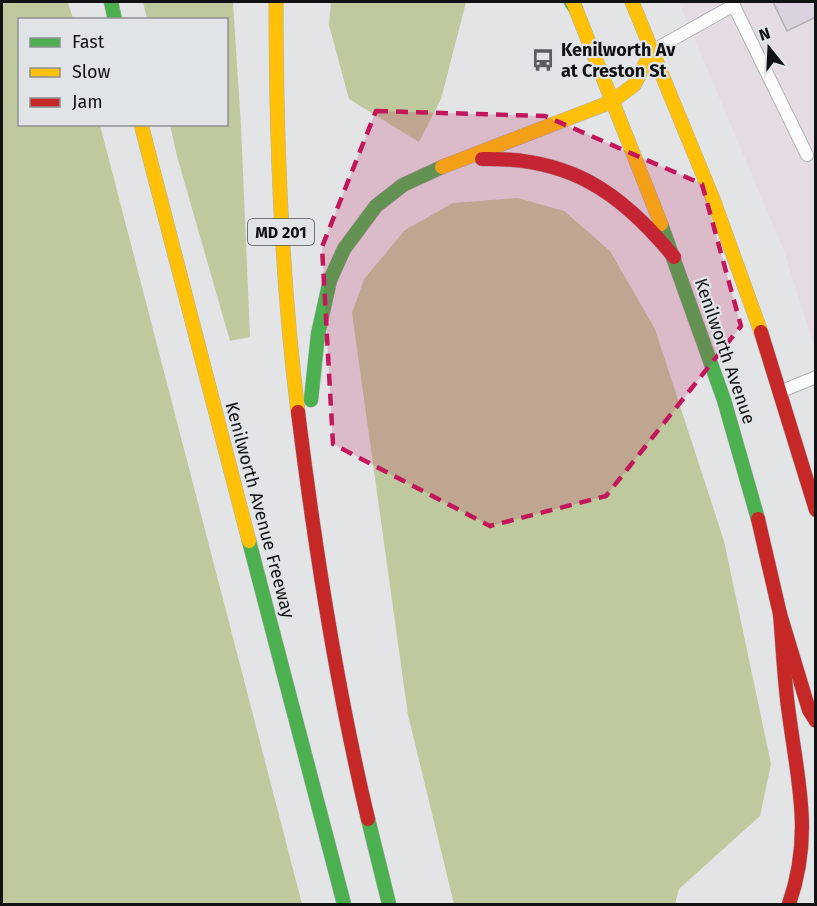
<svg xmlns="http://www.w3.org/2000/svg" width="817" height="906" viewBox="0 0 817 906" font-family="'Fira Sans',sans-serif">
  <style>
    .industrial { fill: #e5dbe3 }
    .forest { fill: #beca9e }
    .building { fill: #dbd2e0; stroke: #b1b1b3; stroke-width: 1.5 }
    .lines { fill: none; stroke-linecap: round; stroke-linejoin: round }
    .lane-casing { stroke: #afb0b2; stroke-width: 14 }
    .fast-casing { stroke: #afb0b2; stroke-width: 15 }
    .slow-casing { stroke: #afb0b2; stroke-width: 15 }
    .jam-casing { stroke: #afb0b2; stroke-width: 15 }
    .lane { stroke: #fbfbfb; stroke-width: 12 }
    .fast { stroke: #4caf50; stroke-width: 14 }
    .slow { stroke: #ffc107; stroke-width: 14 }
    .jam { stroke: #c62828; stroke-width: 14 }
    .marked { fill: #c2185b; fill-opacity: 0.2; stroke: #c2185b; stroke-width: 4.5; stroke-dasharray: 12 8; stroke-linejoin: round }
    .labels { text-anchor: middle; stroke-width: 4.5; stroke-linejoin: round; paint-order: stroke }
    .shield { fill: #e1e4e7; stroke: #4f5153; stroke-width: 1.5 }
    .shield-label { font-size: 16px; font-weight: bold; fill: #111213 }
    .poi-label { font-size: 18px; font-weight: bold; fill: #111213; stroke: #e1e4e7; text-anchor: start }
    .street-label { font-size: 18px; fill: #111213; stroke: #e1e4e7 }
  </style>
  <rect width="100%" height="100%" fill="#e2e4e6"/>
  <path class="industrial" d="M679 2H815V349L784 251Z"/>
  <g class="forest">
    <path d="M2 2H68L73 19 20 20V124L100 125 302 904H2Z"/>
    <path d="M143 2H233L241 126 250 337 230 341 177 156 170 125 226 124V20L147 19Z"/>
    <path d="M331 2H466L441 99 419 142 349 99 329 25Z"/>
    <path d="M518 198 564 211 610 251 655 329 724 541 771 764 760 816 679 889 675 904H454L408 715 352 313 364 279 405 230 453 203Z"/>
  </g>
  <path class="building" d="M773 2H816V17L787 31Z"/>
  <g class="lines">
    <g class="lane-casing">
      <g id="lane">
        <path d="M732 2 807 155"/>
        <path d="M654 50 734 5"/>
        <path d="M782 391 816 377"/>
      </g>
    </g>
    <g class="fast-casing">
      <g id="fast">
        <path d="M111 2 115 20"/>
        <path d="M571 2 576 9"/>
        <path d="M661 224 724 400 758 519"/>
        <path d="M311 400 318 334 330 280 344 249 376 206 403 185 442 167"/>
        <path d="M249 541 344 904"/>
        <path d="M368 819 389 904"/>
      </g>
    </g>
    <g class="slow-casing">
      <g id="slow">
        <path d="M276 2C276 139 281 276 298 412"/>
        <path d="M573 2 661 224"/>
        <path d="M632 2 713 199 761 332"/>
        <path d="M141 124 249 541"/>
        <path d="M442 167 611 102 634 85 652 51"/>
      </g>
    </g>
    <g class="jam-casing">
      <g id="jam">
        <path d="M482 159C569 157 620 191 674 257"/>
        <path d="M761 332 816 510"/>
        <path d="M298 412C315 549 336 685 368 819"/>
        <path d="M758 519 780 614 809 710 816 721"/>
        <path d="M780 614C783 647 784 681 789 714 798 783 813 835 789 904"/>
      </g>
    </g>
    <use href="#lane" class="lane"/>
    <use href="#fast" class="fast"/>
    <use href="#slow" class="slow"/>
    <use href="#jam" class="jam"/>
  </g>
  <path class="marked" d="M376 111 545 116 702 184 741 326 606 496 490 526 333 444 322 247Z"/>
  <defs>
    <g id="bus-bare" transform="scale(1.8)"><path d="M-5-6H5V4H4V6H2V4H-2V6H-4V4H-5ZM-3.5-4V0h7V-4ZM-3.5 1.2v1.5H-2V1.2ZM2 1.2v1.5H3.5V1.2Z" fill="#5a5c5d" stroke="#e1e4e7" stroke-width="2.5" paint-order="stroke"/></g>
  </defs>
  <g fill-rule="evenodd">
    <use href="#bus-bare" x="543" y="60"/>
  </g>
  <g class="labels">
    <rect class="shield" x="248" y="219" width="66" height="26" rx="4.5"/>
    <g class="shield-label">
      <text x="281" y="238">MD 201</text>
    </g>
    <g class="poi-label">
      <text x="561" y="56">Kenilworth Av<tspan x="561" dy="21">at Creston St</tspan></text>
    </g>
    <g class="street-label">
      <text transform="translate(725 351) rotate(71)" y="6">Kenilworth Avenue</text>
      <text transform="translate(260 510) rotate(75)" y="6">Kenilworth Avenue Freeway</text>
    </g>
  </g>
  <rect width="817" height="906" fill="none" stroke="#111213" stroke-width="6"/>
  <rect x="18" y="18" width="210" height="108" fill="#e1e4e7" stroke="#8e9092" stroke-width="1.5"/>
  <rect x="30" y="38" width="30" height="9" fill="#4caf50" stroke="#8e9092" stroke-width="1.5"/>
  <text x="72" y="48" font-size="18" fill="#111213">Fast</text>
  <rect x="30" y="68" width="30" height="9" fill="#ffc107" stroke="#8e9092" stroke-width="1.5"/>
  <text x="72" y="78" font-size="18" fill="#111213">Slow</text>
  <rect x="30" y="98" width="30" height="9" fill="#c62828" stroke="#8e9092" stroke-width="1.5"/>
  <text x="72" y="108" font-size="18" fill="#111213">Jam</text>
  <g transform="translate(769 48) rotate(342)" stroke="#e1e4e7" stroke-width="4.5" paint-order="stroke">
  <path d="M0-4.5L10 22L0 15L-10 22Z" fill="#111213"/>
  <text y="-9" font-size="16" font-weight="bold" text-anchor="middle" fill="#111213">N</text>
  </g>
</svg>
